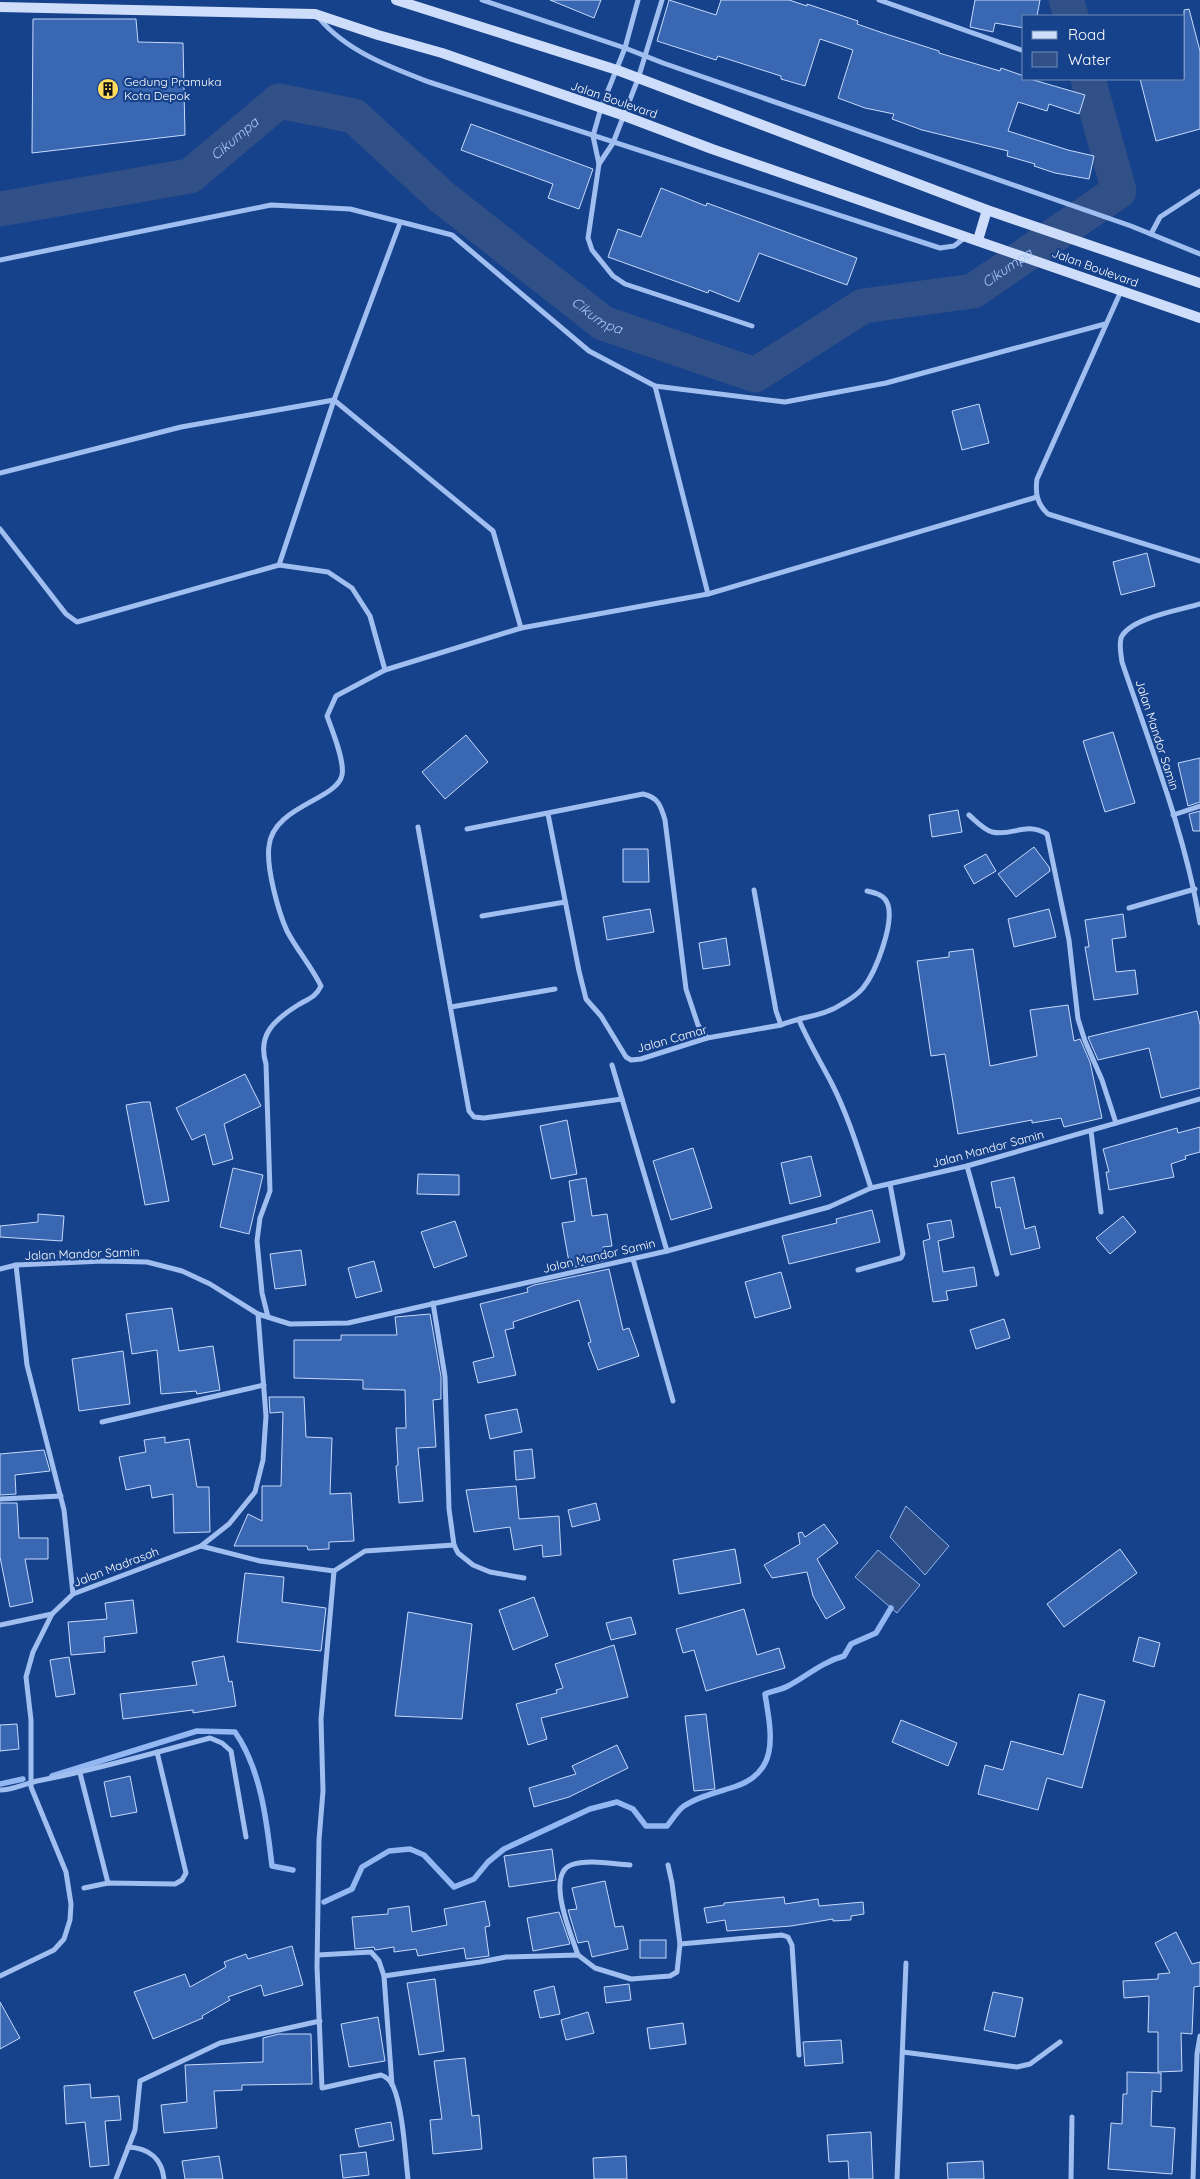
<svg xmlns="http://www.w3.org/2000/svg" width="1200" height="2179" viewBox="0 0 1200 2179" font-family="Quicksand,sans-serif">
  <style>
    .water { fill: #315087; stroke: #92b7f2 }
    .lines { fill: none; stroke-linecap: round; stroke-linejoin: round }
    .stream { stroke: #92b7f2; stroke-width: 5.5 }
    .river { stroke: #315087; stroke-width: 35 }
    .building { fill: #3a67b2; stroke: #c6dafb }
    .street { stroke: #a0beef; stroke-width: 5 }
    .secondary { stroke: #cdddfa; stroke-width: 10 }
    .labels { text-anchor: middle; stroke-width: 4.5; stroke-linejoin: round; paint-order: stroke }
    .poi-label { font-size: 12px; fill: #fff; stroke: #16418b; text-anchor: start }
    .street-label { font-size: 12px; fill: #fff; stroke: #16418b }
    .water-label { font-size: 14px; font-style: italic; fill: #abc8f6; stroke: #16418b }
  </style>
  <rect width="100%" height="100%" fill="#16418b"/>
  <g class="water">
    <path d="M906 1506 949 1546 925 1575 890 1537Z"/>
    <path d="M878 1550 920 1585 897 1613 855 1577Z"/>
  </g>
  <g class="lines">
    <g class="stream">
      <path d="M52 1776 197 1731 235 1732C261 1769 267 1823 272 1866L293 1870"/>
      <path d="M0 1784 23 1779"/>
      <path d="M324 1902 352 1889 362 1867 389 1851 410 1849 424 1855 454 1887 474 1879 488 1862 504 1849 590 1809 617 1802 633 1809 646 1826H667C672 1820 678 1810 684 1806 699 1796 718 1792 734 1787 781 1772 771 1732 765 1694 772 1691 781 1690 788 1686 807 1676 822 1662 844 1656L851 1644 876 1633 891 1608"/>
    </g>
    <g class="river">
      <path d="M1066 0 1071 16"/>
      <path id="s1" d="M0 209 190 176 279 101 354 116 442 197 603 323 755 375 863 306 973 291 1119 191 1088 79"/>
    </g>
  </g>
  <g class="building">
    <path d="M550 0H601L594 18Z"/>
    <path d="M669 0 716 15 721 0H789L807 6V4L858 21 857 24 883 33 939 51V53L1000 71 1001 68 1024 76V79H1030L1085 95 1079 114 1049 104 1047 111 1018 102 1008 131 1068 150 1094 156 1089 179 1055 173 1034 166 1035 164 1007 156 1008 151 922 130 892 119 894 114 865 108 838 98 853 50 820 39 805 86 781 79V76L718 56 716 60 657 41Z"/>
    <path d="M975 0H1040L1037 16H1024V28L995 23 993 32 970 27Z"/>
    <path d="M1189 9 1200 51V129L1156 141 1140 79H1184V10Z"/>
    <path d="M33 19H136L138 42 183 43 185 135 32 153Z"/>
    <path d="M471 124 593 169 579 209 548 198 553 184 461 150Z"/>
    <path d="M661 188 706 206 707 203 857 258 847 285 759 253 739 302 709 290 708 293 608 257 618 229 641 237Z"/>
    <path d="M979 404 989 443 962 450 952 411Z"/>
    <path d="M1147 553 1155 586 1121 595 1113 562Z"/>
    <path d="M1113 732 1135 803 1105 812 1083 741Z"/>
    <path d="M466 735 488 762 445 799 422 772Z"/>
    <path d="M1200 758V802L1188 806 1178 763Z"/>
    <path d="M958 810 962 832 932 837 929 815Z"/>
    <path d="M1200 811V831H1193L1189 814Z"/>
    <path d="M1034 847 1049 867 1050 871 1016 897 998 874Z"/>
    <path d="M623 849H648L649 882H623Z"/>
    <path d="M986 854 996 871 974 884 964 866Z"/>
    <path d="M650 909 654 932 607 940 603 917Z"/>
    <path d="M1049 909 1056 937 1014 947 1008 919Z"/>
    <path d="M1123 914 1126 937 1112 939 1116 972 1135 970 1138 994 1094 1000 1085 947H1089L1085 920Z"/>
    <path d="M726 938 730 965 703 969 699 943Z"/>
    <path d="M973 949 990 1066 1037 1056 1030 1010 1068 1005 1074 1041 1080 1039 1090 1062 1102 1118 1064 1127 1061 1118 1032 1123V1120L958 1134 945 1054 931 1056 917 961 949 957V952Z"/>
    <path d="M1197 1011 1200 1025V1088L1161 1098 1149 1048 1098 1060 1088 1037Z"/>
    <path d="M245 1074 261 1106 224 1124 233 1159 213 1165 205 1134 192 1140 176 1108Z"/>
    <path d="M143 1102H150L169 1201 145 1205 126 1105Z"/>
    <path d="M567 1120 577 1174 551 1179 540 1126Z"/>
    <path d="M1200 1127V1152L1185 1156 1186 1159 1171 1164 1174 1177 1109 1190 1106 1172H1109L1103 1149 1177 1128 1178 1133Z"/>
    <path d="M693 1148 712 1208 671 1220 653 1161Z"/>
    <path d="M811 1156 821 1196 790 1204 781 1163Z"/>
    <path d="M233 1168 263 1175 249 1234 220 1227Z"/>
    <path d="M418 1174 459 1175V1195L417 1194Z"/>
    <path d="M1014 1177 1025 1229 1035 1226 1040 1248 1011 1255 1000 1207 996 1208 991 1182Z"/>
    <path d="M586 1178 592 1216 607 1214 612 1246 603 1247 607 1260 570 1268 562 1223 575 1221 569 1181Z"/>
    <path d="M872 1210 880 1242 789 1264 782 1236 837 1223 836 1219Z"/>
    <path d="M38 1214 64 1216 62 1241 0 1237V1226L38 1222Z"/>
    <path d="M1123 1216 1136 1232 1110 1254 1096 1238Z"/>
    <path d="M951 1220 954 1237 938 1241 943 1272 974 1267 977 1286 946 1291 948 1300 933 1302 923 1241 930 1239 927 1224Z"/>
    <path d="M455 1221 467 1256 434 1268 421 1232Z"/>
    <path d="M301 1250 306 1285 275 1289 270 1254Z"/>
    <path d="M374 1261 382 1291 356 1298 348 1268Z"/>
    <path d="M609 1269 623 1330 629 1328 639 1356 598 1370 588 1343 591 1342 579 1300 513 1322 514 1328 505 1330 516 1375 478 1383 473 1362 494 1357 480 1304 528 1292 527 1288 534 1285Z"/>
    <path d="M781 1272 791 1308 755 1318 745 1282Z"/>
    <path d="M172 1308 179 1351 213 1346 220 1390 197 1394 196 1391 161 1394 157 1350 132 1354 126 1314Z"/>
    <path d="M430 1314 441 1377V1399L433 1400 436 1447 418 1448 423 1501 399 1503 396 1466 398 1465 396 1428H406L405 1390 363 1389V1380L294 1378V1340H341V1335H397L395 1317Z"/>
    <path d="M1004 1319 1010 1338 976 1349 970 1330Z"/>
    <path d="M123 1351 130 1404 79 1411 72 1359Z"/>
    <path d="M269 1397H304L306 1437 332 1438 330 1494 351 1493 354 1541 329 1542V1549L308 1550 307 1546H234L248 1514 262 1521V1486H281L283 1412 270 1413Z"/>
    <path d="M517 1409 522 1432 490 1439 485 1415Z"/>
    <path d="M165 1437V1443L189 1439 197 1487H209L210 1532 174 1533 173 1494 152 1498 150 1485 126 1490 119 1457 146 1452 144 1440Z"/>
    <path d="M532 1449 535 1478 516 1480 514 1451Z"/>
    <path d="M44 1450 50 1471 15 1475 16 1494 0 1495V1454Z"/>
    <path d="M516 1486 519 1519 559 1516 561 1555 543 1557 542 1545 514 1550 510 1527 474 1532 466 1490Z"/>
    <path d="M0 1503H17L19 1538H48V1559H25L33 1602 10 1607 0 1557Z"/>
    <path d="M596 1503 600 1520 572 1527 568 1510Z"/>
    <path d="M824 1524 838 1543 817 1559 845 1608 826 1619 813 1596 807 1572 772 1578 764 1565 800 1544 798 1533 802 1532 805 1537Z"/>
    <path d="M735 1549 741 1583 679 1594 673 1560Z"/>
    <path d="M1120 1549 1137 1573 1064 1627 1047 1604Z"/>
    <path d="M245 1573 284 1577 282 1602 326 1608 321 1651 237 1642Z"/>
    <path d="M534 1597 548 1636 513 1650 499 1610Z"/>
    <path d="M133 1600 137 1633 104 1637 105 1652 71 1655 68 1622 107 1619 105 1603Z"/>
    <path d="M744 1609 757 1655 779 1648 785 1668 706 1691 694 1650 683 1653 676 1629Z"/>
    <path d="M408 1612 472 1624 462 1719 395 1716Z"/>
    <path d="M631 1617 636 1634 611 1640 606 1623Z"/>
    <path d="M1139 1637 1160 1643 1154 1667 1133 1661Z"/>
    <path d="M614 1645 628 1697 541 1718 547 1739 528 1745 516 1704 557 1693 556 1690 563 1688 555 1664Z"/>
    <path d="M224 1656 229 1682 232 1681 236 1706 193 1713V1710L123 1719 120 1694 197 1685 192 1662Z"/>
    <path d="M69 1657 75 1694 56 1697 50 1660Z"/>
    <path d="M1079 1694 1105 1701 1082 1788 1047 1778 1038 1810 978 1794 985 1765 1003 1770 1011 1741 1063 1755Z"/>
    <path d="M706 1714 715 1789 694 1791 685 1716Z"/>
    <path d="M901 1720 957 1743 948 1766 892 1742Z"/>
    <path d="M17 1724 19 1749 0 1751V1725Z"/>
    <path d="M617 1745 628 1768 569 1797 534 1807 529 1788 576 1774 572 1766Z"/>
    <path d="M130 1776 137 1812 111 1817 104 1782Z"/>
    <path d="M552 1849 556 1880 509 1887 504 1856Z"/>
    <path d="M605 1881 615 1927 623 1926 628 1949 592 1957 588 1941 578 1943 568 1910 577 1909 572 1888Z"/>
    <path d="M784 1897 785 1904 818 1899 819 1906 863 1902 864 1914 851 1916V1920L833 1921V1919L791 1926 727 1931 725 1920 707 1923 704 1908 724 1905V1903Z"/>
    <path d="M485 1901 490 1926 485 1927 489 1956 466 1959 464 1948 418 1956 416 1949 394 1952V1947L375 1950 374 1947 355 1949 352 1917 388 1914V1909L409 1906 412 1932 447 1925 444 1909Z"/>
    <path d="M559 1912 570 1944 533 1951 527 1918Z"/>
    <path d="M1176 1932 1192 1964 1200 1962V1986L1194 1987 1192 2034 1181 2033 1182 2071 1158 2072V2032H1148L1149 1996 1124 1998 1123 1981 1158 1979V1974L1170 1973 1155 1943Z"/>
    <rect x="640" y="1940" width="26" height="18"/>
    <path d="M292 1946 303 1985 264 1996 261 1985 228 1997 230 2000 202 2016 203 2018 153 2039 134 1992 185 1974 190 1987 226 1967 224 1962 246 1954 248 1959Z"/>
    <path d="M435 1979 444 2051 419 2055 407 1983Z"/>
    <path d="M629 1984 631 2000 606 2003 604 1987Z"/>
    <path d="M554 1986 560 2014 540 2018 534 1991Z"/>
    <path d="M993 1992 1023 1998 1015 2037 984 2030Z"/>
    <path d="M0 2002 20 2038 0 2049Z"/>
    <path d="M588 2012 594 2033 566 2040 561 2020Z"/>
    <path d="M378 2017 385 2061 349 2067 341 2024Z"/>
    <path d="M683 2023 686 2044 650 2049 647 2028Z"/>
    <path d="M279 2034H311L312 2084 242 2085V2090L214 2091 217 2128 164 2133 161 2105 187 2102 185 2065 263 2062V2038Z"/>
    <path d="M841 2040 843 2063 805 2066 803 2042Z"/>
    <path d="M465 2058 472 2116 479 2115 482 2149 433 2154 430 2120 442 2119 434 2061Z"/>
    <path d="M1127 2072 1161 2073V2092L1152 2091 1151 2126 1175 2128 1172 2174 1108 2169 1111 2123 1122 2124 1123 2094H1127Z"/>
    <path d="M90 2084 91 2098 119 2096 121 2120 105 2121 109 2165 90 2167 85 2122 66 2124 64 2086Z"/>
    <path d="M391 2122 394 2140 359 2147 355 2129Z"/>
    <path d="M871 2132 873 2179H849L848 2161 829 2162 827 2135Z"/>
    <path d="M366 2152 369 2175 343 2178 340 2155Z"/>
    <path d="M219 2156 223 2179H185L182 2161Z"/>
    <path d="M626 2156 627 2179H594L593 2158Z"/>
    <path d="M983 2161 984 2179H948L947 2163Z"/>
  </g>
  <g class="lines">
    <g class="street">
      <path d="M482 0 625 48 663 63 1131 226 1200 254"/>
      <path d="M638 0 625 48 601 108 593 136 599 164 588 238 592 250 613 276 625 284 752 326"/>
      <path d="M879 0 1024 51"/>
      <path d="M319 18C346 51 390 67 429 82L940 248 954 246 967 236"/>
      <path d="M599 164 613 143 638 79 662 0"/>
      <path d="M1151 234 1160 217 1200 191"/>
      <path d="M0 260 271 205 350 209 452 235 589 351 655 386 785 402 886 383 1105 324"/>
      <path d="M1121 291 1037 479C1035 493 1037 504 1048 514L1200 561"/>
      <path d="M655 386 708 594"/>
      <path d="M0 473 181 427 334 400 493 531 521 628"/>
      <path d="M0 529 66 614 77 622 279 565 328 572 352 588 370 616 385 670"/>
      <path d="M279 565 334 400 400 223"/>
      <path d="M1200 604C1181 610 1129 618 1121 638 1119 646 1121 654 1122 662 1151 748 1185 833 1200 923"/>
      <path d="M548 814 579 971 586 999 601 1016 626 1057 631 1060 641 1059 707 1038 781 1025C801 1016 823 1017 842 1004 849 1000 858 994 863 988 876 972 894 924 888 905 885 895 876 893 867 891"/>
      <path d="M969 815C976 821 983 829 992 832 1012 837 1025 821 1047 834L1069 940 1078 1019 1085 1041 1102 1080 1116 1123"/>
      <path d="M1173 815 1200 806"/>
      <path d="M418 827 469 1111 474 1117 484 1118 622 1099"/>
      <path d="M467 829 643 794C658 797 661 806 665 820L686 989 698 1025 707 1038"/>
      <path d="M754 890 776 1011 781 1025"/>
      <path d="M1129 908 1195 889"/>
      <path d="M482 916 565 902"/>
      <path d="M451 1007 555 989"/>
      <path d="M799 1020C808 1041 820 1061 831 1082 848 1115 859 1152 871 1188"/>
      <path d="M612 1065 667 1251"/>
      <path d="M1091 1131 1101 1212"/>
      <path d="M967 1166 997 1274"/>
      <path d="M633 1259 673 1401"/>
      <path d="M16 1265 27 1365 64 1510 73 1594"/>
      <path d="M0 1269 16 1265 103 1261 147 1262 182 1271 210 1284 258 1314 290 1324 348 1323 667 1251 829 1207 871 1188 967 1166 1200 1099"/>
      <path d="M858 1270 901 1258 903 1254 890 1184"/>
      <path d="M433 1303 445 1377 449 1509 454 1545 458 1553 473 1565 490 1572 524 1578"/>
      <path d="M268 1317 262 1293 257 1241 260 1218 270 1191 266 1064C257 1035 274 1020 298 1005 308 999 316 997 321 986 311 966 297 950 287 931 278 911 266 867 269 846 273 806 337 800 342 775 345 761 332 730 327 716L336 696 385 670 521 628 708 594 1037 497"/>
      <path d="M102 1422 264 1385"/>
      <path d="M0 1499 61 1496"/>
      <path d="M201 1546 260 1561 334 1571 365 1551 454 1545"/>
      <path d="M334 1571 321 1719 323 1791 319 1840 317 1967 322 2088 381 2075C387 2077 390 2080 393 2086 403 2109 405 2153 408 2179"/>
      <path d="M0 1625 52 1614"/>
      <path d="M80 1773 108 1883"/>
      <path d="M0 1790C13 1790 24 1784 37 1781 96 1770 153 1753 210 1738L222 1743 231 1751 246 1837"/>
      <path d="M84 1888 108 1883 175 1884 182 1880 186 1873 157 1752"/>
      <path d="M680 1944 782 1935 788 1937 792 1945 799 2055"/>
      <path d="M318 1955 371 1952 379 1961 384 1976 480 1962 506 1957 578 1955 595 1968 631 1979 670 1976 677 1972 680 1944 672 1883 668 1865"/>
      <path d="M578 1955C572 1937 545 1875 571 1865 588 1859 612 1864 630 1865"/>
      <path d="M0 1976 54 1950 64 1939 70 1920 71 1904 66 1872 31 1787V1720L26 1677 33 1652 52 1614 73 1594 201 1546 229 1524 255 1492 263 1460 266 1416 258 1314"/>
      <path d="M384 1976 392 2085"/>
      <path d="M903 2052 1017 2067 1030 2064 1060 2042"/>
      <path d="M128 2147C149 2148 162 2159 164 2179"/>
      <path d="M116 2179 135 2130 140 2081 220 2043 320 2021"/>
      <path d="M897 2179 906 1963"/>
      <path d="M1071 2179 1072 2117"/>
      <path d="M1193 2179 1197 2054 1200 2036"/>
    </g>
    <g class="secondary">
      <path d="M396 0 617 70 987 210 1200 283"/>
      <path d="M0 7 315 14 378 35 442 53 622 115 712 149 1200 318"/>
      <path d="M978 240 987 210"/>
    </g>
  </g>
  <defs>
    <g id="building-disc" transform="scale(1.125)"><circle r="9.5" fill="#ffdc5e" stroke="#16418b"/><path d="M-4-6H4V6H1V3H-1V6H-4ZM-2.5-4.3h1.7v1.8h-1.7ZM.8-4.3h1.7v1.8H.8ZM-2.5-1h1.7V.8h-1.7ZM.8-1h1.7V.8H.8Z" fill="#111"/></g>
  </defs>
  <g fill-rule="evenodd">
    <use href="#building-disc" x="108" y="89"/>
  </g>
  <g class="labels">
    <g class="poi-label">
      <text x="124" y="86">Gedung Pramuka<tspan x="124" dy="14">Kota Depok</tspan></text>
    </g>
    <g class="street-label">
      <text transform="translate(614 100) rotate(19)" y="4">Jalan Boulevard</text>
      <text transform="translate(1095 268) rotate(20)" y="4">Jalan Boulevard</text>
      <text transform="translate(1157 735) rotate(72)" y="4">Jalan Mandor Samin</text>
      <text transform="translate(672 1039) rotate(-16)" y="4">Jalan Camar</text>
      <text transform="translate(988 1149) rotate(-15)" y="4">Jalan Mandor Samin</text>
      <text transform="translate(82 1254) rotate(-2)" y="4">Jalan Mandor Samin</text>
      <text transform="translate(599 1256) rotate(-13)" y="4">Jalan Mandor Samin</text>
      <text transform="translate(116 1567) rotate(-21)" y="4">Jalan Madrasah</text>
    </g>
    <g class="water-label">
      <text dy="5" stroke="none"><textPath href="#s1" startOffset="251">Cikumpa</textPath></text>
      <text dy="5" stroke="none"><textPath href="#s1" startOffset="1151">Cikumpa</textPath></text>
      <text dy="5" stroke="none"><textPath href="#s1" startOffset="701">Cikumpa</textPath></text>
    </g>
  </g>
  <rect x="1022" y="15" width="162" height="65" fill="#16418b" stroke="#738db9"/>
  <rect x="1032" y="31" width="25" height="8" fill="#cdddfa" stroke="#738db9"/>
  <text x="1068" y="40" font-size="15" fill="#ffffff">Road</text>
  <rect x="1032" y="52" width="25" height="15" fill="#315087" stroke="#738db9"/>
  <text x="1068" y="65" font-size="15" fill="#ffffff">Water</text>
</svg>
